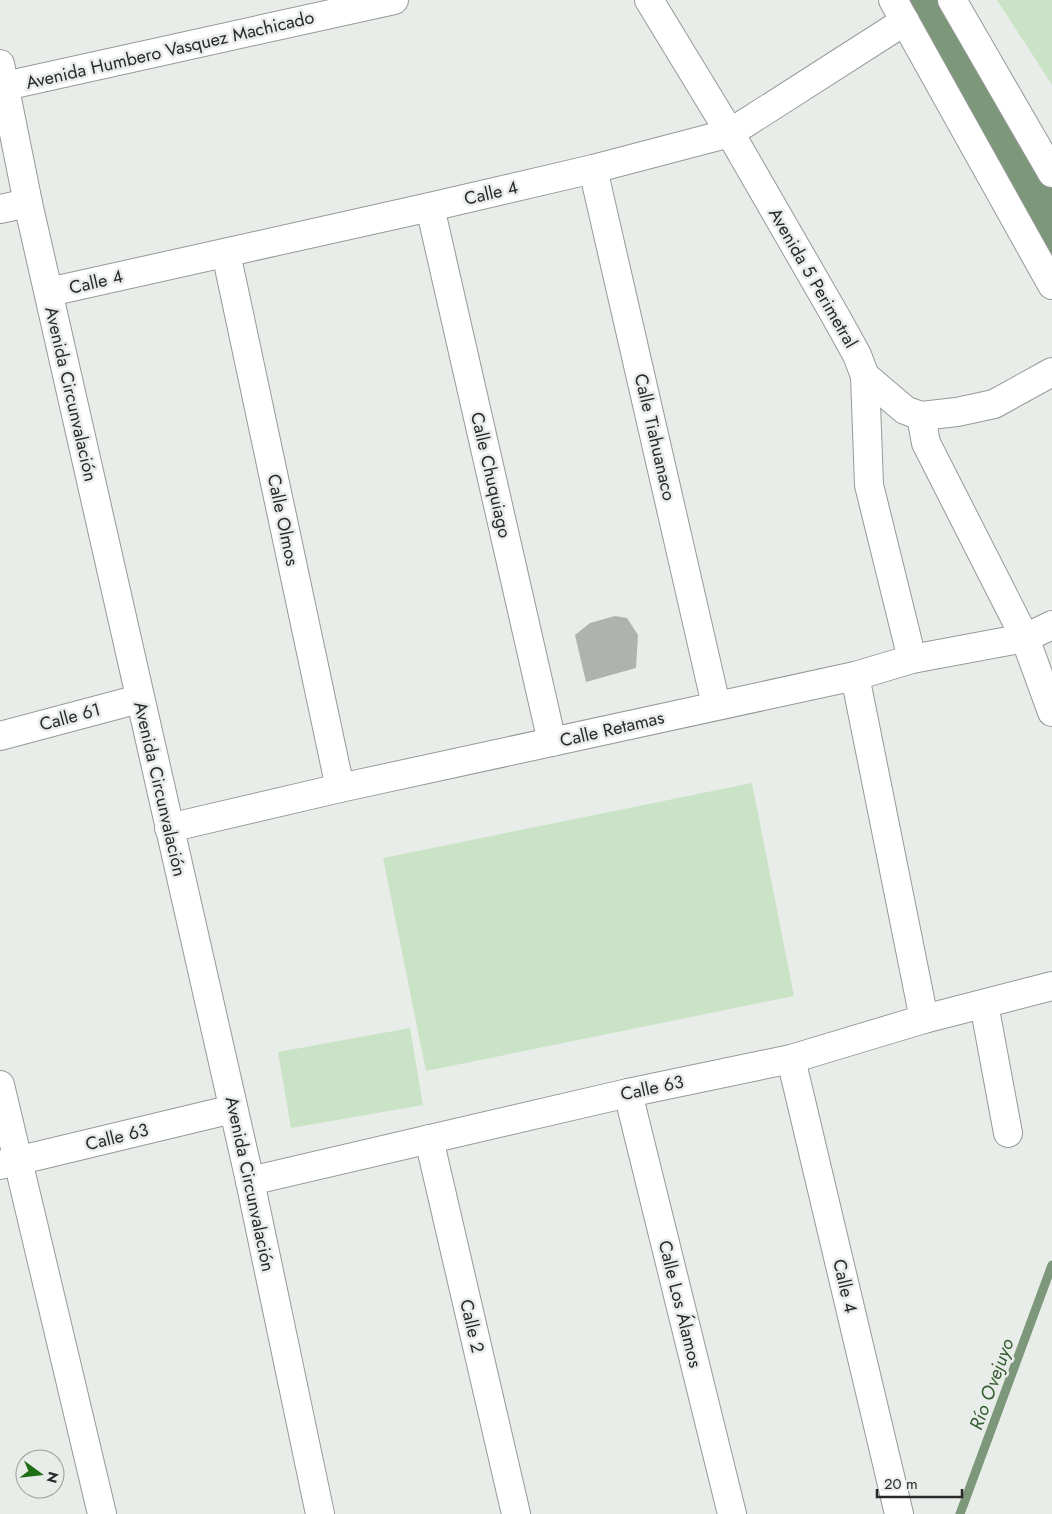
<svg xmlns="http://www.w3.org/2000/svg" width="1052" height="1514" viewBox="0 0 1052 1514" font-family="Jost,sans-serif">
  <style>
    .green { fill: #cae3c6 }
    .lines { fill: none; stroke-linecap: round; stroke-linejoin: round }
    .stream { stroke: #7d977a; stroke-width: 9 }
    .river { stroke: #7d977a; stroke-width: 51 }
    .building { fill: #afb3af }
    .minor-casing { stroke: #969a96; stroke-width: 30 }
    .minor { stroke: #fff; stroke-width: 28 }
    .labels { text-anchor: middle; stroke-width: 5; stroke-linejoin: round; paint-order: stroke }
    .street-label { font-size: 18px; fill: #292a29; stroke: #e9ede9 }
    .water-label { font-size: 19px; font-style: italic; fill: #375d32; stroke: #e9ede9 }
  </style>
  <rect width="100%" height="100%" fill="#e9ede9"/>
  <g class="green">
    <path d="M997 0H1052V85Z"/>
    <path d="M752 783 794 996 426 1071 383 858Z"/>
    <path d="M410 1028 423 1105 291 1128 278 1052Z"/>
  </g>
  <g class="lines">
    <path class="stream" d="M960 1514 1052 1265"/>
    <path class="river" d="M927 0 1008 148 1052 245"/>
  </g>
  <path class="building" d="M615 616 627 618 638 635 636 668 586 682 575 635 590 623Z"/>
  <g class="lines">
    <g class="minor-casing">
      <g id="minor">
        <path d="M649 0 730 133 836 317 857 355 865 376 905 410 921 416 957 412 994 404 1052 372"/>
        <path d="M893 0 1052 285"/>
        <path d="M952 0 1052 173"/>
        <path d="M0 64 28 203 250 1181 320 1514"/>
        <path d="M5 86 394 0"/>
        <path d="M593 169 716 705"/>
        <path d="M430 207 552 742"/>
        <path d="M0 209 28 203"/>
        <path d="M226 253 340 788"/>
        <path d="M49 292 430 207 593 169 730 133 905 21"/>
        <path d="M865 376 869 485 912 659"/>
        <path d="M921 416 926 443 1025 638 1052 712"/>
        <path d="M855 676 924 1019"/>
        <path d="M0 736 139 699"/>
        <path d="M169 828 340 788 855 676 912 659 1025 638 1052 625"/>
        <path d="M984 1004 1008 1133"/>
        <path d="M791 1059 899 1514"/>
        <path d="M0 1085 102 1514"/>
        <path d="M628 1093 732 1514"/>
        <path d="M429 1139 516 1514"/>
        <path d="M0 1165 233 1109"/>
        <path d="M250 1181 628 1093 791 1059 924 1019 1052 986"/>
      </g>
    </g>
    <use href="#minor" class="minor"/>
  </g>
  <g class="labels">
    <g class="street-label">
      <text transform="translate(170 50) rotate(-13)" y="6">Avenida Humbero Vasquez Machicado</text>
      <text transform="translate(491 193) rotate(-13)" y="6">Calle 4</text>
      <text transform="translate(813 278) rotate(60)" y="6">Avenida 5 Perimetral</text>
      <text transform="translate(96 282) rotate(-13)" y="6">Calle 4</text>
      <text transform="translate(71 394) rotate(77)" y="6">Avenida Circunvalación</text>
      <text transform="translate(655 437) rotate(77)" y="6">Calle Tiahuanaco</text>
      <text transform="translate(491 475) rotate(77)" y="6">Calle Chuquiago</text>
      <text transform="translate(283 520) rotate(78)" y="6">Calle Olmos</text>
      <text transform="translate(70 717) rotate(-15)" y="6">Calle 61</text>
      <text transform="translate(612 729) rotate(-13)" y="6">Calle Retamas</text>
      <text transform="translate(160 789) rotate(77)" y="6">Avenida Circunvalación</text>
      <text transform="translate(652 1088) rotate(-12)" y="6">Calle 63</text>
      <text transform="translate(117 1137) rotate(-14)" y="6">Calle 63</text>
      <text transform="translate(250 1184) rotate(78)" y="6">Avenida Circunvalación</text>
      <text transform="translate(845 1286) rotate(77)" y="6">Calle 4</text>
      <text transform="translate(680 1304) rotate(76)" y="6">Calle Los Álamos</text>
      <text transform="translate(472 1326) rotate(77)" y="6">Calle 2</text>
    </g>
    <g class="water-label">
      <text transform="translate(991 1384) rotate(-70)" y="7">Río Ovejuyo</text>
    </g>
  </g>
  <g transform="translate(40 1474) rotate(105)"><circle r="24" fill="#e9ede9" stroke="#9c9f9c"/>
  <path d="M0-4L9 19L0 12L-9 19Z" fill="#1e6f15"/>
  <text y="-8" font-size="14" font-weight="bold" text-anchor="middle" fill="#292a29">N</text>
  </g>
  <path d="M877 1489v8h85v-8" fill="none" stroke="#292a29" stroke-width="2.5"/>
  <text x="884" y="1489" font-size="15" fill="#292a29" stroke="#e9ede9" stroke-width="4" paint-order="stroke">20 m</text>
</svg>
